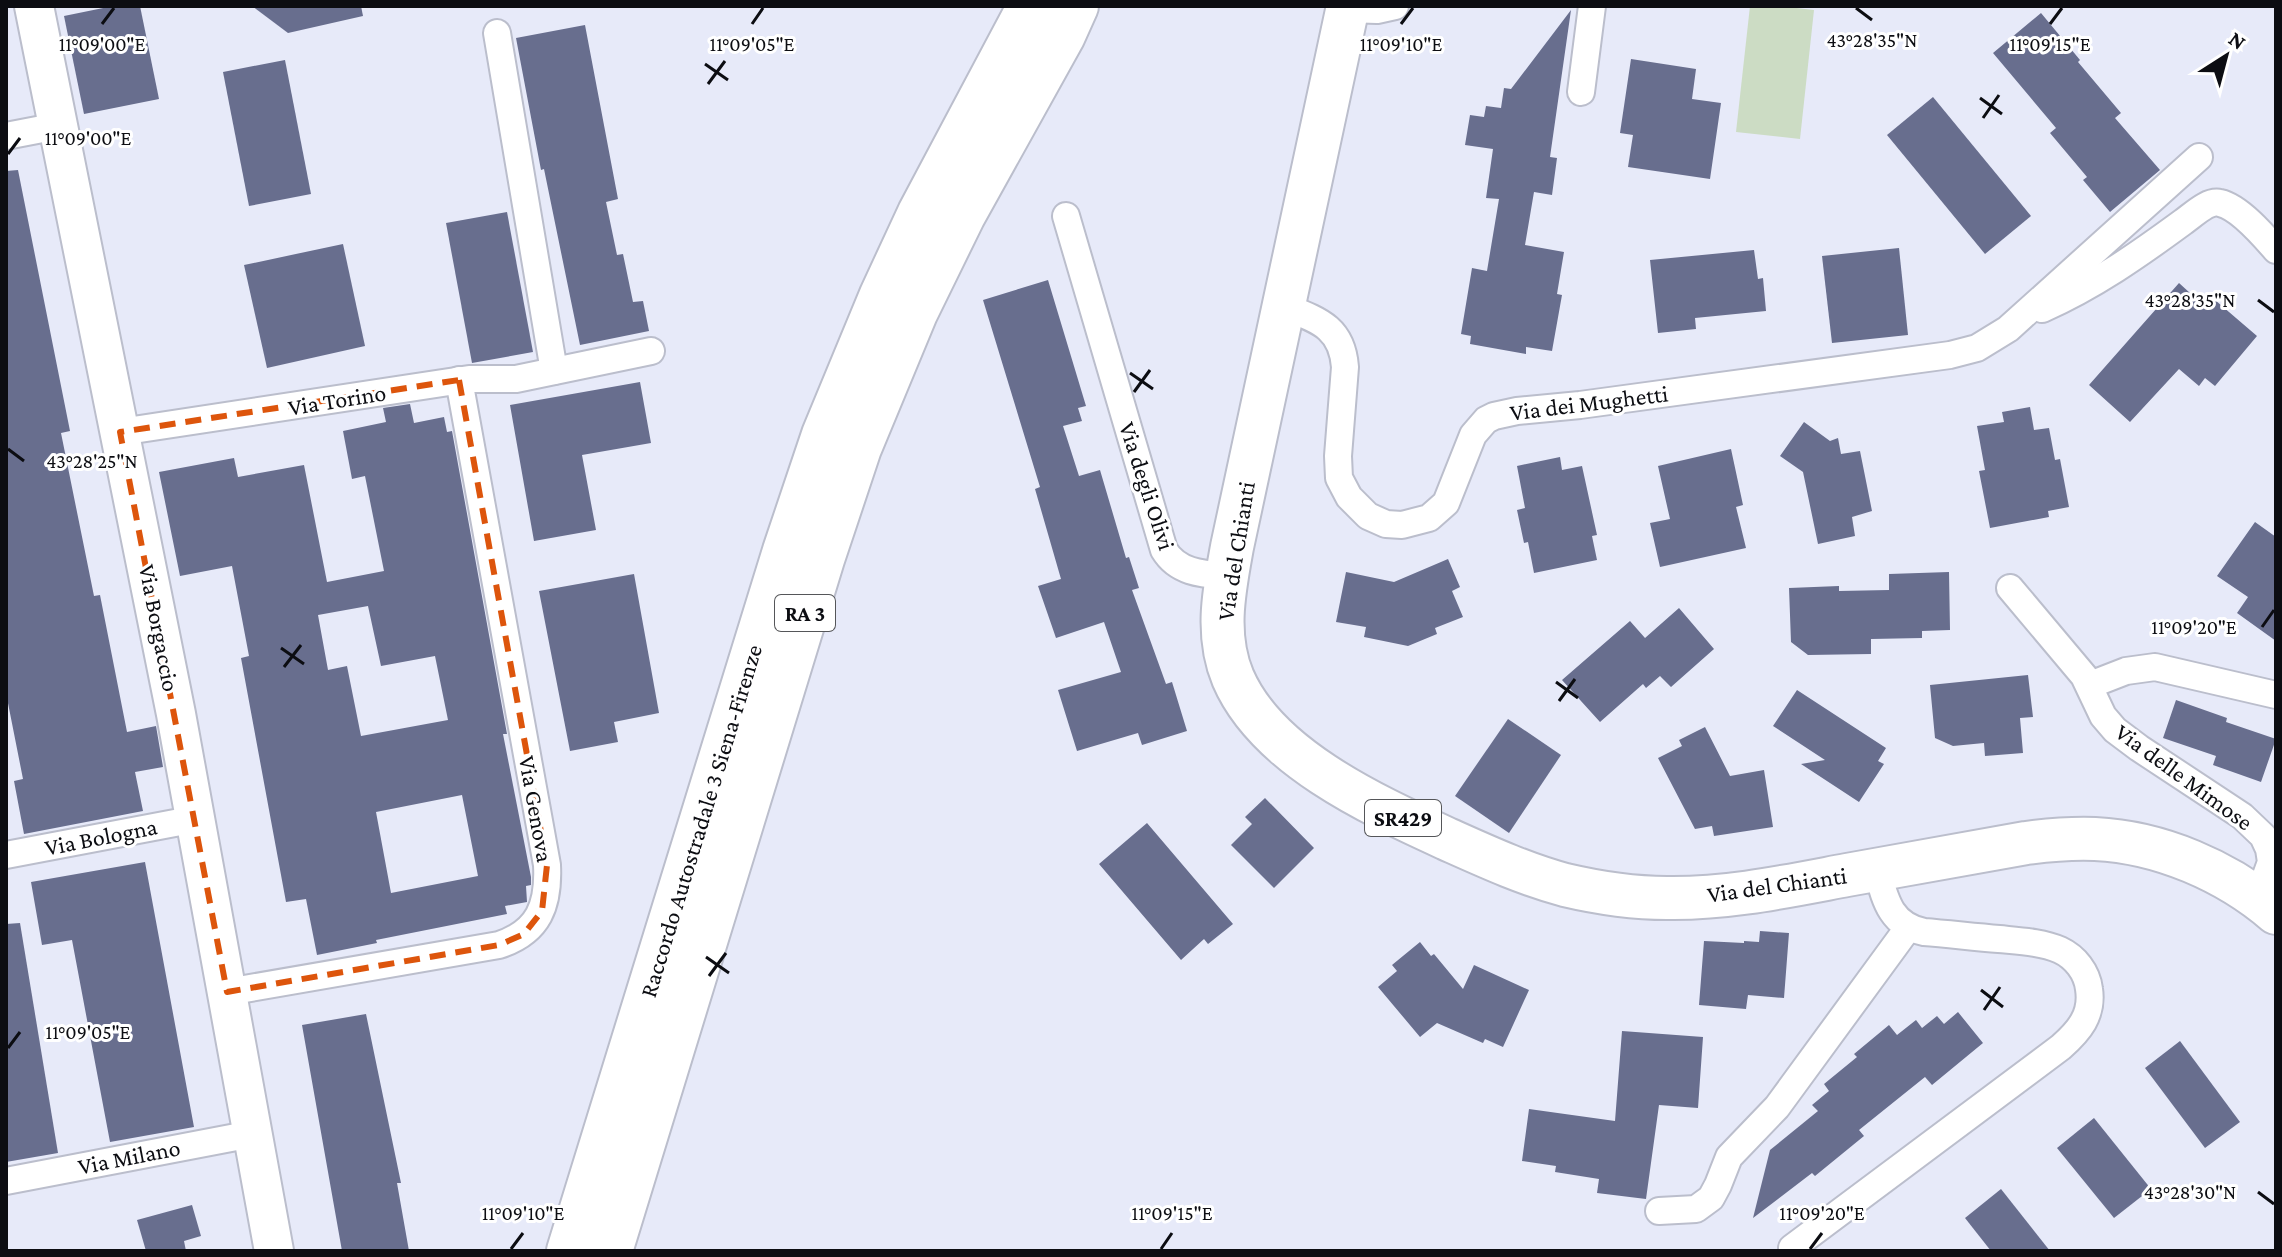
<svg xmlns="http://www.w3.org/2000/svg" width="2282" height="1257" viewBox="0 0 2282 1257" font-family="'Crimson Pro',serif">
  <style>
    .green { fill: #ccdcc4 }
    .building { fill: #686e8e; fill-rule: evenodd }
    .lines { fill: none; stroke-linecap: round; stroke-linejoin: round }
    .street-casing { stroke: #bbbecc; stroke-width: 30 }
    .secondary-casing { stroke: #bbbecc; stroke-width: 42 }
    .primary-casing { stroke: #bbbecc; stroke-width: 46 }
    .highway-casing { stroke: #bbbecc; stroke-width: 48 }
    .street { stroke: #fff; stroke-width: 26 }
    .secondary { stroke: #fff; stroke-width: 38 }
    .primary { stroke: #fff; stroke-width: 42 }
    .highway { stroke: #fff; stroke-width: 44 }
    .marked { fill: none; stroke: #dd550c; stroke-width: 6; stroke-dasharray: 16 10; stroke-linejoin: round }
    .ticks { fill: none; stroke: #0c0d12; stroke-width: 3 }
    .labels { text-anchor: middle; stroke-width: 6; stroke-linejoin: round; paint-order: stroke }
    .shield { fill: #fff; stroke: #555659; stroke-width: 2 }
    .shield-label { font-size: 22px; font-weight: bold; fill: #0c0d12 }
    .street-label { font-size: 24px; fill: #0c0d12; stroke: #fff }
    .ticks-label { font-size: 20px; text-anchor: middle; fill: #0c0d12; stroke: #fff; stroke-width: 6; stroke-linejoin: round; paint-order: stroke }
  </style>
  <rect width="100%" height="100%" fill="#e7eaf9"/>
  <path class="green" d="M1750 6H1779L1814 10 1800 139 1736 132Z"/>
  <g class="building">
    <path d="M113 6H140L159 99 84 114 64 16Z"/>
    <path d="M252 6H361L363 16 288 33Z"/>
    <path d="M1571 10 1550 157 1557 158 1552 195 1534 192 1525 245 1564 252 1557 294 1562 295 1552 351 1526 347V354L1470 344 1471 336 1461 334 1472 268 1487 271 1499 199 1486 198 1493 149 1465 145 1470 115 1484 117 1486 106 1501 108 1504 88 1511 89Z"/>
    <path d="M2041 13 2080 60 2078 62 2121 113 2115 118 2160 170 2110 212 2083 180 2087 177 2050 133 2056 128 1993 53Z"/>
    <path d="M585 25 618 199 606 202 617 255 623 254 633 302 643 301 649 331 580 345 544 169 541 170 516 38Z"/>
    <path d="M1631 59 1696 69 1692 99 1721 103 1710 179 1628 167 1633 135 1620 133Z"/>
    <path d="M285 60 311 194 249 206 223 72Z"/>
    <path d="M1933 97 2031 216 1985 254 1887 135Z"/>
    <path d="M18 170 70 431 61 433 94 596 100 595 127 732 156 726 163 767 135 772 143 811 24 834 14 781 23 779 6 693V171Z"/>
    <path d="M507 212 533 352 472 363 446 223Z"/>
    <path d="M343 244 365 346 267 368 244 265Z"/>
    <path d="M1899 248 1908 335 1832 343 1822 256Z"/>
    <path d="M1754 250 1758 279 1763 278 1766 311 1695 318 1696 329 1658 333 1650 260Z"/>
    <path d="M1048 280 1086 406 1078 408 1082 421 1063 426 1079 476 1100 470 1126 558 1129 557 1139 588 1132 590 1166 684 1172 682 1187 731 1142 745 1138 733 1077 751 1058 690 1121 672 1104 622 1056 638 1038 586 1061 579 1035 489 1040 487 983 300Z"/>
    <path d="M2179 283 2201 303 2208 294 2257 336 2215 386 2205 378 2199 386 2179 369 2130 422 2089 385Z"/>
    <path d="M640 382 651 443 582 455 596 530 534 541 510 405Z"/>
    <path d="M410 404 414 423 444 417 447 432 452 431 507 734H503L531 877V885L526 886 527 902 505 906 507 914 376 940 377 943 317 955 306 899 286 902 241 658 249 656 232 566 180 576 159 472 234 458 238 477 304 465 327 582 384 571 365 476 352 479 343 431 386 422 383 408ZM368 606 381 666 435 656 448 720 361 736 347 666 328 670 318 615ZM462 795 478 876 391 893 376 812Z"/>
    <path d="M2030 407 2034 430 2049 428 2055 460 2060 459 2069 507 2048 511 2049 517 1990 528 1979 471 1985 470 1977 426 2004 422 2002 412Z"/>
    <path d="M1804 422 1830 441 1838 438 1841 454 1860 451 1872 511 1852 517 1855 536 1818 544 1803 472 1780 456Z"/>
    <path d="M1731 449 1743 505 1736 507 1746 548 1660 567 1650 523 1670 519 1658 466Z"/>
    <path d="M1560 457 1562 470 1582 466 1597 535 1592 536 1597 560 1534 573 1528 542 1524 543 1517 510 1525 508 1517 466Z"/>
    <path d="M2255 522 2276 537V641L2237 613 2248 597 2217 576Z"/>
    <path d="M1448 559 1460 587 1452 591 1463 617 1435 628 1437 634 1408 646 1364 637 1366 627 1336 622 1346 572 1394 582Z"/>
    <path d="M1949 572 1950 630 1922 631V638L1871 639V654L1808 655 1791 642 1789 588 1839 586V591L1889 590V574Z"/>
    <path d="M634 574 659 713 614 722 618 742 570 751 539 591Z"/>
    <path d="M1679 608 1714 649 1671 687 1660 676 1646 688 1643 684 1600 722 1562 680 1630 621 1645 638Z"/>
    <path d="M2028 675 2033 717 2020 718 2023 753 1985 756 1984 743 1953 746 1935 738 1930 685Z"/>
    <path d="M1797 690 1886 748 1878 761 1884 764 1859 802 1801 764 1825 760 1773 726Z"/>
    <path d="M2176 700 2227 718 2226 722 2276 739 2261 782 2213 765 2216 756 2163 738Z"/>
    <path d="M1508 719 1561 755 1509 833 1455 796Z"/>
    <path d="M1705 727 1730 776 1764 770 1773 827 1714 836 1712 826 1695 829 1658 758 1682 746 1679 740Z"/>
    <path d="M1265 798 1314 848 1274 888 1231 845 1252 824 1245 817Z"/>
    <path d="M1147 823 1233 924 1208 944 1204 939 1181 960 1099 864Z"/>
    <path d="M145 862 194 1127 110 1142 72 940 42 945 31 882Z"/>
    <path d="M20 923 58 1153 6 1162V924Z"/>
    <path d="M1760 931 1789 933 1784 998 1748 995 1746 1009 1699 1005 1704 941 1744 943V941L1759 942Z"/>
    <path d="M1420 942 1431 956 1434 954 1463 989 1474 965 1529 990 1503 1047 1485 1039 1483 1043 1437 1023 1420 1037 1378 987 1397 971 1392 965Z"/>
    <path d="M1958 1012 1983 1043 1932 1085 1925 1077 1859 1130 1864 1136 1815 1176 1812 1173 1753 1218 1770 1150 1818 1111 1812 1105 1829 1091 1824 1084 1857 1057 1854 1054 1889 1025 1897 1035 1916 1020 1922 1028 1937 1016 1944 1024Z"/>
    <path d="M366 1014 401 1183H397L409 1251H342L302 1025Z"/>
    <path d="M1622 1031 1703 1037 1698 1108 1659 1105 1646 1199 1597 1193 1599 1179 1555 1172 1556 1166 1522 1161 1529 1109 1615 1121Z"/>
    <path d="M2180 1041 2240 1122 2205 1148 2145 1068Z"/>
    <path d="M2094 1118 2151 1189 2114 1218 2057 1148Z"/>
    <path d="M2001 1189 2050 1251H1991L1965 1218Z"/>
    <path d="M192 1205 201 1236 184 1241 186 1251H146L137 1220Z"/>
  </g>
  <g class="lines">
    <g class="street-casing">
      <g id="street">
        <path d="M1347 9 1377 10 1395 6"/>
        <path d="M497 33 554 371"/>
        <path d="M1581 92 1592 6"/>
        <path d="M6 136 58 126"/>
        <path d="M1066 216 1164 550C1178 573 1203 574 1227 576"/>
        <path d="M1285 307C1318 320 1342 327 1345 367L1338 456 1339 478 1349 497 1368 516 1386 524 1402 525 1429 518 1446 503 1473 435 1486 420 1494 416 1517 411 1580 405 1950 355 1977 348 2008 329 2199 157"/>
        <path d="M2042 309C2094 286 2138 255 2183 222 2193 215 2208 200 2220 203 2239 207 2264 236 2276 250"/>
        <path d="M120 432 469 379H516L651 351"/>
        <path d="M2010 588 2084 676 2103 716 2115 730 2139 748 2242 816 2263 836 2269 849 2271 862 2258 898"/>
        <path d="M2090 685 2126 671 2155 667 2276 695"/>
        <path d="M6 855 196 819"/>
        <path d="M227 992 499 945C539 932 549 905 547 865L459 380"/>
        <path d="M6 1181 252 1134"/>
        <path d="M1659 1211 1696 1209 1711 1198 1718 1185 1729 1157 1777 1107 1908 928"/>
        <path d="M1792 1248 2061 1047C2079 1031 2093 1015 2089 989 2087 972 2075 957 2060 950 2042 942 2019 941 1999 939 1974 937 1949 934 1924 932 1890 925 1885 899 1877 870"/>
      </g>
    </g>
    <g class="secondary-casing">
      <path id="secondary" d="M34 6 176 714 274 1251"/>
    </g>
    <g class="primary-casing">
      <path id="primary" d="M1348 6 1232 547C1224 591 1215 635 1233 678 1267 757 1373 805 1447 839 1485 856 1524 874 1565 885 1599 893 1633 898 1667 898 1728 899 1788 886 1847 875 1907 864 1967 854 2026 843 2049 840 2071 838 2095 839 2160 842 2227 871 2276 913"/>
    </g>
    <g class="highway-casing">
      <g id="highway">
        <path d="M569 1251 785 551 824 435 882 295 920 213 1030 6"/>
        <path d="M610 1251 822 559 859 448 915 313 963 215 1063 35 1076 6"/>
      </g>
    </g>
    <use href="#street" class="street"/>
    <use href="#secondary" class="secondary"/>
    <use href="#primary" class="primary"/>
    <use href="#highway" class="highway"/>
  </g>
  <path class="marked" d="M459 380 547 865 542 911 524 934 499 945 227 992 120 432Z"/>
  <path class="ticks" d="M1856 8 1872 20M102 24 114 8M752 24 763 8M1401 24 1413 8M2050 24 2062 8M705 64 728 80M708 84 725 61M1980 98 2002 114M1983 118 1999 95M8 154 20 138M2258 300 2274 312M1130 373 1153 389M1134 392 1150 370M8 449 24 461M2262 627 2274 610M281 648 304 664M284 667 301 645M1556 682 1578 698M1559 701 1575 679M706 957 729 973M709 976 726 953M1981 990 2003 1007M1984 1010 2000 987M8 1048 20 1032M2258 1192 2274 1204M511 1249 523 1233M1161 1249 1172 1233M1810 1249 1822 1233"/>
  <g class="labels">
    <g class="shield">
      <rect x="775" y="595" width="60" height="36" rx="6"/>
      <rect x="1365" y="800" width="76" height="36" rx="6"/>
    </g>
    <g class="shield-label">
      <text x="805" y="621">RA 3</text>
      <text x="1403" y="826">SR429</text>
    </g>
    <g class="street-label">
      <text transform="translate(337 400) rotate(-9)" y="8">Via Torino</text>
      <text transform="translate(1589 403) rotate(-7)" y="8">Via dei Mughetti</text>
      <text transform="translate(1147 486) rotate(72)" y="8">Via degli Olivi</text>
      <text transform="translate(1236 551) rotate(-81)" y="8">Via del Chianti</text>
      <text transform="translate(159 628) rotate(79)" y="8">Via Borgaccio</text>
      <text transform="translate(2184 777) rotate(36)" y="8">Via delle Mimose</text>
      <text transform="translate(536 809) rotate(80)" y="8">Via Genova</text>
      <text transform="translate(701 821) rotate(-73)" y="8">Raccordo Autostradale 3 Siena-Firenze</text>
      <text transform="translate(101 837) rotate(-11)" y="8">Via Bologna</text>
      <text transform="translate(1777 885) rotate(-8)" y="8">Via del Chianti</text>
      <text transform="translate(129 1157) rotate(-11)" y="8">Via Milano</text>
    </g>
  </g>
  <g class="ticks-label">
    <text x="1872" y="47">43°28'35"N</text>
    <text x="102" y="51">11°09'00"E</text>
    <text x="752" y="51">11°09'05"E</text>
    <text x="1401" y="51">11°09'10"E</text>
    <text x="2050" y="51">11°09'15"E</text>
    <text x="88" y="145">11°09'00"E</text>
    <text x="2190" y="307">43°28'35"N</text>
    <text x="92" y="468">43°28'25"N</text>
    <text x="2194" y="634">11°09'20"E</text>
    <text x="88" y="1039">11°09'05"E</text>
    <text x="2190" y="1199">43°28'30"N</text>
    <text x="523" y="1220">11°09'10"E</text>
    <text x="1172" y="1220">11°09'15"E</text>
    <text x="1822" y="1220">11°09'20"E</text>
  </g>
  <rect width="2282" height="1257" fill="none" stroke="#0c0d12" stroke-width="16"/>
  <g transform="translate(2226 56) rotate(36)" stroke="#ffffff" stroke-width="6" paint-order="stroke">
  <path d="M0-6L14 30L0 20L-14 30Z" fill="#0c0d12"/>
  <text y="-12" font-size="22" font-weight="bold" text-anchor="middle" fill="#0c0d12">N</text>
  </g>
</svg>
